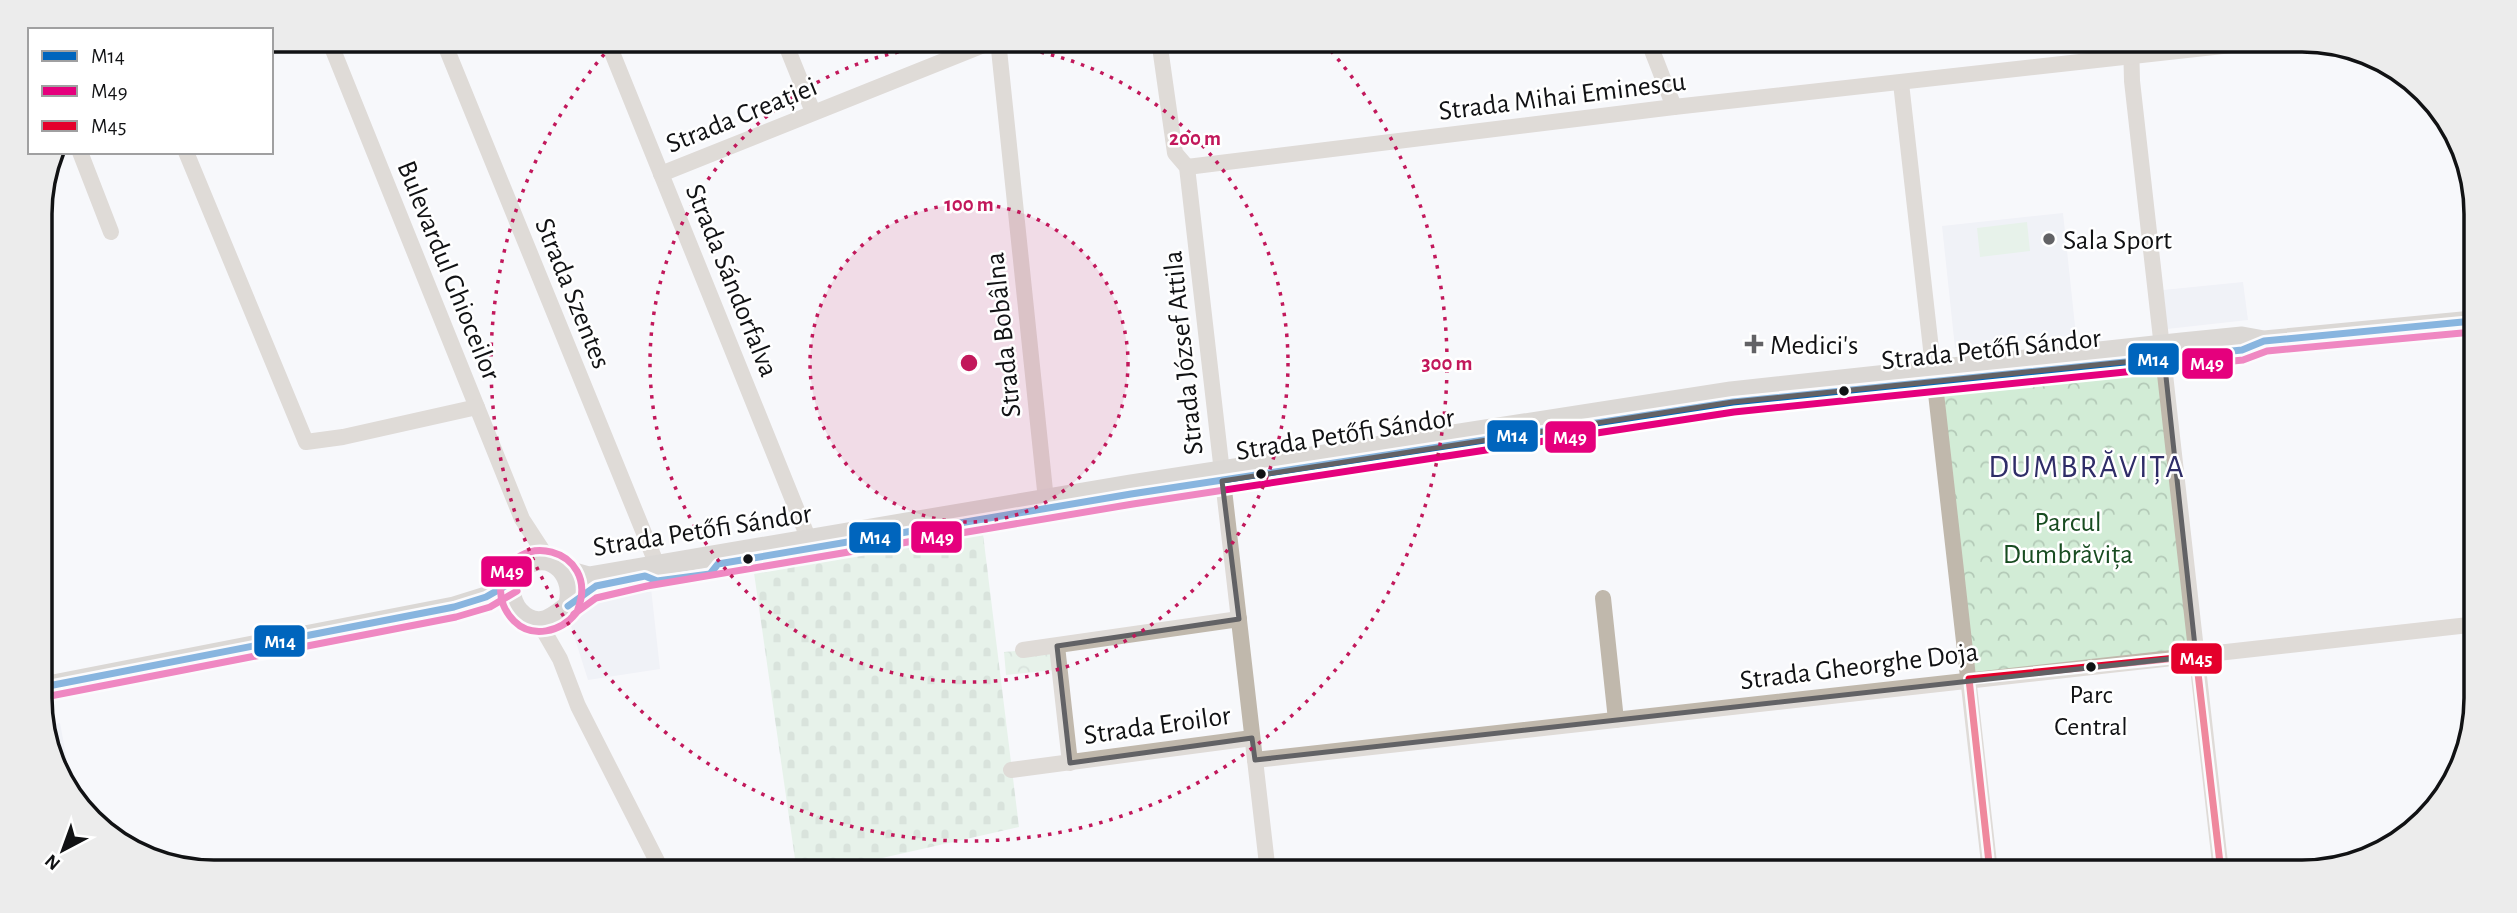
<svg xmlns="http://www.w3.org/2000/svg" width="2517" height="913" viewBox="0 0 2517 913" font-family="'Alegreya Sans',sans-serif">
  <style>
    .built { fill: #e7eaf2 }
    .cemetery { fill: url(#cemetery-stones) }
    .park { fill: url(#park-crowns) }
    .pitch { fill: #d2ecd6 }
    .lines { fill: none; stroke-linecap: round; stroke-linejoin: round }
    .minor { stroke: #c0b8ac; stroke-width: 16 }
    .major { stroke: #b8b2a7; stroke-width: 21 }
    .bus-1-casing { stroke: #fff; stroke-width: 12 }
    .bus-2-casing { stroke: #fff; stroke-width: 12 }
    .bus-3-casing { stroke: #fff; stroke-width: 12 }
    .bus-1 { stroke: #0065bd; stroke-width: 7 }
    .bus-2 { stroke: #e5007d; stroke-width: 7 }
    .bus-3 { stroke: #e4002b; stroke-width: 7 }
    .marked { fill: none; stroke: #626265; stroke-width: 5; stroke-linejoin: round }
    .ring { fill: none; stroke: #c2185b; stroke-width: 3.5; stroke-dasharray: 3.5 7 }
    .poi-dot { fill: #626265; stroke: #fff; stroke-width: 2.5 }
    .bus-dot { fill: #111214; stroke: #fff; stroke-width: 2.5 }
    .labels { text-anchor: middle; stroke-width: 5; stroke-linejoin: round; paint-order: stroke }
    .bus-label { font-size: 26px; fill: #111214; stroke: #fff }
    .street-label { font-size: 28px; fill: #111214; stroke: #fff }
    .poi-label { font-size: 28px; fill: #111214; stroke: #fff; text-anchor: start }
    .park-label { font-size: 28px; fill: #184c21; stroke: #fff }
    .quarter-label { font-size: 32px; letter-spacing: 2px; fill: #2f2d68; stroke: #fff }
    .rim { fill: none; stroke: #111214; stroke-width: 3.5 }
    .centre { fill: #c2185b; stroke: #fff; stroke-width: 3.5 }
    .ring-label { font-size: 21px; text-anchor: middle; font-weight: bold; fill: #c2185b; stroke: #fff; stroke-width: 5; stroke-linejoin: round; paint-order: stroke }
    .line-badge { stroke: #fff; stroke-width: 2.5 }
    .badge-label { font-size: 19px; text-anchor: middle; font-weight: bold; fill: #fff }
  </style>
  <defs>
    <pattern id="cemetery-stones" width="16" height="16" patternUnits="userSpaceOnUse" patternTransform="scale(1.75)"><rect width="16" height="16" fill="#d2ecd6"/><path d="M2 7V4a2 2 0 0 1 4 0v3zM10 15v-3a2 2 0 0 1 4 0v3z" fill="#b3c9b7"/></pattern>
    <pattern id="park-crowns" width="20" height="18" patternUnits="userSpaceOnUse" patternTransform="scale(1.75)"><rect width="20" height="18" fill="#d2ecd6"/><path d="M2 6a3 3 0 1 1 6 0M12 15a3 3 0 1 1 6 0" fill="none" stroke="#b3c9b7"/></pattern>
  </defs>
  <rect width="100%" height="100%" fill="#f7f8fb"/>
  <g class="built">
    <path d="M2063 213 2076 335 1955 348 1942 226Z"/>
    <path d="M2243 282 2248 320 2167 329 2163 290Z"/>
    <path d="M651 588 660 669 588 680 569 620 576 608 581 601Z"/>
    <path d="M60 723 73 793 44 732 43 726Z"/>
  </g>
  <path class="cemetery" d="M983 534 1019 827 816 873H797L754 573Z"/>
  <g class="park">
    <path d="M2147 364 2155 369 2159 379 2196 656 1969 679 1943 397 1951 384Z"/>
    <path d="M1052 648 1054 670 1006 675 1004 652Z"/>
  </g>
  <path class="pitch" d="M2027 222 2030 251 1980 257 1977 228Z"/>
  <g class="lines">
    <g class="minor">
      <path d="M329 40 522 519 550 562"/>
      <path d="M443 40 657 565"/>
      <path d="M607 40 809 540"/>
      <path d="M784 40 813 112"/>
      <path d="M998 40 1046 500"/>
      <path d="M1159 40 1175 153 1187 167 1268 873"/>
      <path d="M1648 40 1674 107"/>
      <path d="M2131 40 2132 81 2221 872"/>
      <path d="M1901 83 1990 872"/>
      <path d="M80 152 111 232"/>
      <path d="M186 152 306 442 343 437 477 407"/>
      <path d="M1187 167 1674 107 2277 40"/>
      <path d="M661 174 996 40"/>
      <path d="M1603 598 1616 720"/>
      <path d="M531 620 545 633 560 659 578 706 663 873"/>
      <path d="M1057 646 1070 763"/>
      <path d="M1023 650 1239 619"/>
      <path d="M1255 760 2469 625"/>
      <path d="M1011 770 1252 738"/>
    </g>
    <g class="major">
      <path d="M564 570 589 577 1130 485 1731 392 2182 343 2242 337 2264 341 2473 321"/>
      <path d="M568 606C578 579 554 547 525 565 517 570 512 578 511 587 510 596 513 605 519 612 544 639 567 603 587 591 594 586 604 585 612 583"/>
      <path d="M43 687 454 607 486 597 512 582"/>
    </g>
    <g class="bus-1-casing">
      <g id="bus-1">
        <path d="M568 606 596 586 645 576 657 581 710 574 718 564 1131 494 1733 402 2242 350 2264 341 2473 321"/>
        <path d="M43 687 454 607 486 597 512 582"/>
      </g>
    </g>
    <g class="bus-2-casing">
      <g id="bus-2">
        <path d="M576 613C561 632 532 639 514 621 505 612 499 599 501 586 511 526 601 548 578 609"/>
        <path d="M574 614 596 598 647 586 1133 504 1734 412 2243 360 2267 351 2473 332"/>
        <path d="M45 697 456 617 490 607 517 591"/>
      </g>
    </g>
    <g class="bus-3-casing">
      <path id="bus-3" d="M1990 872 1969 679 2196 656 2221 872"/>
    </g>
    <use href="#bus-1" class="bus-1"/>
    <use href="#bus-2" class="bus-2"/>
    <use href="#bus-3" class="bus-3"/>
  </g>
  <path d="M0 0H2517V913H0ZM2164 358 2196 656 1255 760 1252 738 1070 763 1057 646 1239 619 1222 481 1733 402Z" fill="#f7f8fb" fill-opacity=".55" fill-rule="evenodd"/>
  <path class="marked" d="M2164 358 2196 656 1255 760 1252 738 1070 763 1057 646 1239 619 1222 481 1733 402Z"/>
  <circle cx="969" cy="363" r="159" fill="#c2185b" fill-opacity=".12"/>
  <g class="ring">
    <circle cx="969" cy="363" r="159"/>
    <circle cx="969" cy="363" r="319"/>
    <path d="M1324 43A478 478 0 1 1 614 43"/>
  </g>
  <g class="poi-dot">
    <circle cx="2049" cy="239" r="7"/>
    <path d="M1750.5 333.5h7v7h7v7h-7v7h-7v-7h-7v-7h7z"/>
  </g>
  <g class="bus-dot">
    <circle cx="1844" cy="391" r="6"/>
    <circle cx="1261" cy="474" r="6"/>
    <circle cx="748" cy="559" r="6"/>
    <circle cx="2091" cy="667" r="6"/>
  </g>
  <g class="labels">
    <g class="bus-label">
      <text x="2091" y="703">Parc<tspan x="2091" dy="32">Central</tspan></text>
    </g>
    <g class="street-label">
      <text transform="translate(1562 95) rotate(-7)" y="10">Strada Mihai Eminescu</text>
      <text transform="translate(741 114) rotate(-22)" y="10">Strada Creației</text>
      <text transform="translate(450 270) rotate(68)" y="10">Bulevardul Ghioceilor</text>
      <text transform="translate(733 280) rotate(68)" y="10">Strada Sándorfalva</text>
      <text transform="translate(574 293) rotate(68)" y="10">Strada Szentes</text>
      <text transform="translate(1002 335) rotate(-96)" y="10">Strada Bobâlna</text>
      <text transform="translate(1991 348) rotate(-6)" y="10">Strada Petőfi Sándor</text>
      <text transform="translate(1182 353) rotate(-96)" y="10">Strada József Attila</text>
      <text transform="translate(1345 433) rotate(-9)" y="10">Strada Petőfi Sándor</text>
      <text transform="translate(702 529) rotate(-9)" y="10">Strada Petőfi Sándor</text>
      <text transform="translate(1859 665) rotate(-7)" y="10">Strada Gheorghe Doja</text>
      <text transform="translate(1157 724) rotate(-8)" y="10">Strada Eroilor</text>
    </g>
    <g class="poi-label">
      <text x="2063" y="249">Sala Sport</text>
      <text x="1770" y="354">Medici's</text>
    </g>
    <g class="park-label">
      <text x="2068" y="531">Parcul<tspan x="2068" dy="32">Dumbrăvița</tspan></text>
    </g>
    <g class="quarter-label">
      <text x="2087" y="477">DUMBRĂVIȚA</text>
    </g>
  </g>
  <path d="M0 0H2517V913H0ZM214 52H2302A162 162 0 0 1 2464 214V698A162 162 0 0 1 2302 860H214A162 162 0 0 1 52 698V214A162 162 0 0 1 214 52Z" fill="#ececec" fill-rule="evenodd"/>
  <path class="rim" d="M214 52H2302A162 162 0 0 1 2464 214V698A162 162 0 0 1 2302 860H214A162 162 0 0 1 52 698V214A162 162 0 0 1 214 52Z"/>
  <circle cx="969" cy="363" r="10" class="centre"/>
  <g class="ring-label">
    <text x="1195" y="145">200 m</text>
    <text x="969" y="211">100 m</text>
    <text x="1447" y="370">300 m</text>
  </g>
  <g class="line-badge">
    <rect x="2127" y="342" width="53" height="34" rx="7" fill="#0065bd"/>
    <rect x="2181" y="347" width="53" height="33" rx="7" fill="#e5007d"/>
    <rect x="1486" y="419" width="53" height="34" rx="7" fill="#0065bd"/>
    <rect x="1544" y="420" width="53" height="34" rx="7" fill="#e5007d"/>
    <rect x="910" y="520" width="53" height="34" rx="7" fill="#e5007d"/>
    <rect x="848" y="521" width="54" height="33" rx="7" fill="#0065bd"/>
    <rect x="480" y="555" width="53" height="33" rx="7" fill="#e5007d"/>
    <rect x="253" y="624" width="53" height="34" rx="7" fill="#0065bd"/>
    <rect x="2170" y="642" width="53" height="33" rx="7" fill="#e4002b"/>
  </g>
  <g class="badge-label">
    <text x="2153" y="366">M14</text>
    <text x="2207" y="370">M49</text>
    <text x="1512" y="442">M14</text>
    <text x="1570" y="444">M49</text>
    <text x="937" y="544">M49</text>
    <text x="875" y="544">M14</text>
    <text x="507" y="578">M49</text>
    <text x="280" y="648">M14</text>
    <text x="2196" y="665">M45</text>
  </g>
  <rect x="28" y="28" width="245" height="126" fill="#ffffff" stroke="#a0a0a1" stroke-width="2"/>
  <rect x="42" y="51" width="35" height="10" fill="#0065bd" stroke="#a0a0a1" stroke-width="2"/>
  <text x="91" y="63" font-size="21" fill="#111214">M14</text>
  <rect x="42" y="86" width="35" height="10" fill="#e5007d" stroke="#a0a0a1" stroke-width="2"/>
  <text x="91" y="98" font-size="21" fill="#111214">M49</text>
  <rect x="42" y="121" width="35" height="10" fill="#e4002b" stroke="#a0a0a1" stroke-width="2"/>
  <text x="91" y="133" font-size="21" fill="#111214">M45</text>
  <g transform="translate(63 850) rotate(221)" stroke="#ffffff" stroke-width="5" paint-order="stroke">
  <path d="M0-5L12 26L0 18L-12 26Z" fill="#111214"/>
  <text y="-10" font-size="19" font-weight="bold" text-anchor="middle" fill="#111214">N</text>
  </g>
</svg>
